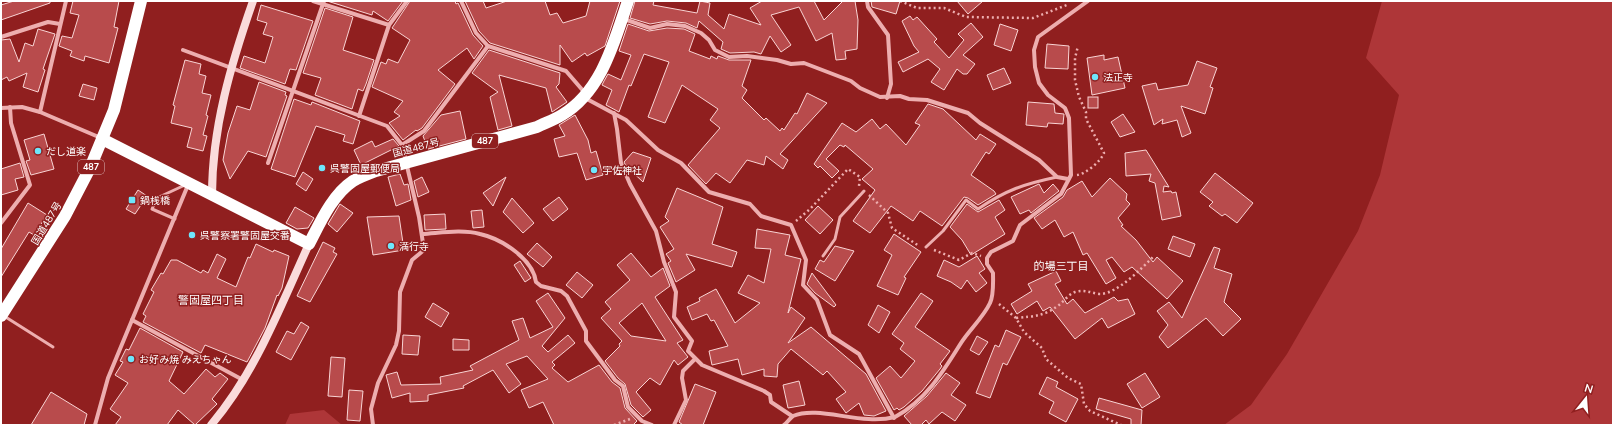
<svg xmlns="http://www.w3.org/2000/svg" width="1614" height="426" viewBox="0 0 1614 426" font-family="Mulish,'Noto Sans JP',sans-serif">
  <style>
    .green { fill: #ae3638 }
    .building { fill: #b84b4c; stroke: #f9d4d4; fill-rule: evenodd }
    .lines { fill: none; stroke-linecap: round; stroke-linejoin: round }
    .path { stroke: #edaeaf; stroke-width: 2.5; stroke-dasharray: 2 3; stroke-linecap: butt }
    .lane { stroke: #edaeaf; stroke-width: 3 }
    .street { stroke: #edaeaf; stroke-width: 4 }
    .secondary { stroke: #fadbdb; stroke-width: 8 }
    .highway { stroke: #fff; stroke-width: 12 }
    .poi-dot { fill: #6ee6fb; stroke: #901f1f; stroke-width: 1.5 }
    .labels { text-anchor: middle; stroke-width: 3; stroke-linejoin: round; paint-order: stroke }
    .shield { fill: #901f1f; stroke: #debcbc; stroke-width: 1 }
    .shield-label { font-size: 9px; font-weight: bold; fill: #fff }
    .poi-label { font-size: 10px; fill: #fff; stroke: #901f1f; text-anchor: start }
    .street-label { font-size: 10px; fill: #fff; stroke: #901f1f }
    .neighbourhood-label { font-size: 11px; fill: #fff; stroke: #901f1f }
  </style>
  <rect width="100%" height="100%" fill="#901f1f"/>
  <g class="green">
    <path d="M1382 1H1613V425H1224L1251 405 1287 354 1358 231 1380 175 1399 95 1366 58Z"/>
    <path d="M324 410 342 425H285L290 414Z"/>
  </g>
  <g class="building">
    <path d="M14 1H50V3L1 20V5Z"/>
    <path d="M73 1H119L114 27 118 28 109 63 85 56 84 61 70 56 72 51 59 46 62 36 72 38 79 15 70 13Z"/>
    <path d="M327 1H403L388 21 373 11 372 15Z"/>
    <path d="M410 1H455L456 4 458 3 473 35 483 46 474 59 467 48 438 70 455 84 422 128 417 131 416 130 403 140 389 123 400 116 394 112 403 101 372 87 381 62 386 64 388 59 398 63 410 40 392 28Z"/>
    <path d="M465 1H483L486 8 507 1H545L550 15 557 13 563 23 586 16 590 1H620L605 46 587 56 585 53 572 62 560 45V65L490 43 479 31Z"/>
    <path d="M635 1H654L653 5 697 13 700 1 710 3 708 15 724 29 729 14 761 25 750 8 762 1H814L824 20 843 1H855L858 20 857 49 845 51 846 59 836 60 832 33 816 41 799 7 771 15 791 45 781 52 770 36 761 54 754 52 730 53 721 49 723 42 699 21 697 28 686 23 667 21 650 24 630 18Z"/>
    <path d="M871 1H900L896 14 872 7Z"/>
    <path d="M957 1H983L968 14Z"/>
    <path d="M261 5 313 21 296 70 290 69 285 84 240 68 244 56 265 63 273 37 263 34 267 23 257 20Z"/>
    <path d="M325 8 353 17 343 50 374 60 366 84 363 91 358 89 352 109 315 95 321 78 303 73Z"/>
    <path d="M910 16 913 20 917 17 937 39 934 42 949 58 964 40 958 34 971 23 983 37 963 55 975 64 967 74H963L957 69 944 90 931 82 940 69 928 59 903 72 898 62 919 52 914 46 902 21Z"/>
    <path d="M628 24 649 31 667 28 684 29 695 34 689 51 710 59 711 56 717 59 718 56 729 60H751L742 86 747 90 742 98 764 120 766 118 780 131 782 128 784 130 795 113 797 114 807 93 827 103 780 154 788 160 783 169 766 156 764 165 747 160 730 183 716 173 706 184 688 165 720 128 710 120 718 109 682 85 665 123 648 117 669 62 644 54 631 86 629 85 619 112 606 105 612 90 602 85 604 81 608 74 621 80 631 55 619 51Z"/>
    <path d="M1000 24 1018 30 1011 51 994 45Z"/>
    <path d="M38 29 55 34 43 69 45 70 38 92 23 87 27 73 9 81 7 77 1 80V40L10 39 19 62 25 43 33 46Z"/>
    <path d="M1047 44 1069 46 1068 69 1045 68Z"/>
    <path d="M489 50 560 73 559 84 556 87 567 102 552 112 546 88 499 75 512 126 498 130 490 97 498 92 472 73Z"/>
    <path d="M1104 55V60L1118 57 1125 88 1092 95 1087 58Z"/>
    <path d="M185 60 201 64 199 74 206 76 202 93 211 95 206 115 208 116 203 135 207 136 203 151 187 147 192 128 171 123 175 106 173 105Z"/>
    <path d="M1197 61 1217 68 1210 87 1213 88 1205 114 1181 106 1191 133 1182 137 1177 120 1162 124 1163 119 1154 125 1142 86 1156 83 1158 90 1188 85Z"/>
    <path d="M1004 68 1011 83 993 90 987 75Z"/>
    <path d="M259 82 286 92 285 95 287 96 266 157 248 151 230 179 223 160 228 133 237 106 250 110Z"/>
    <path d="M83 84 97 88 94 100 79 96Z"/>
    <rect x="1088" y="97" width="10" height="11"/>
    <path d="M294 99 311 105 312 102 360 121 353 144 343 141 345 135 316 126 295 177 271 169Z"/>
    <path d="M1028 102 1054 104 1055 113 1064 114 1063 124 1048 123 1047 127 1026 125Z"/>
    <path d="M928 104 943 109 976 140 980 134 996 144 989 154 986 152 971 175 994 191 996 194 978 205 968 198 964 197 942 226 920 211 913 221 891 206 870 233 853 221 875 190 862 179 873 169 845 145 844 147 840 145 826 159 839 171 832 178 820 166 818 168 814 164 842 123 856 132 872 119 880 129 886 124 906 145 920 125 915 123Z"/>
    <path d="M460 111 466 139 428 149 423 136 441 115Z"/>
    <path d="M1123 114 1135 132 1120 137 1111 122Z"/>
    <path d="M575 115 588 140 591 153 596 151 603 175 586 180 577 153 559 157 554 139 565 136 559 125Z"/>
    <path d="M44 134 54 169 31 175 26 161 30 160 24 140Z"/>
    <path d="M393 139 399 146 361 165 354 150 372 141 375 147Z"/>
    <path d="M1146 150 1169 187 1164 186 1163 192 1171 191 1172 193 1176 192 1181 216 1162 220 1155 183 1149 181 1151 174 1126 176 1125 153Z"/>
    <path d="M633 152 651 158 643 182 626 166 624 162Z"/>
    <path d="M20 163 24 177 15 179 18 190 1 195V169Z"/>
    <path d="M303 172 313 179 306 191 296 184Z"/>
    <path d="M1215 173 1253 203 1237 223 1225 214 1222 216 1209 206 1213 202 1200 192Z"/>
    <path d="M400 174 404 185 408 184 411 200 396 206 388 177Z"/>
    <path d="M422 177 429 192 418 197 414 181Z"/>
    <path d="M506 177 493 206 483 193Z"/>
    <path d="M1110 178 1127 194 1126 200 1130 204 1118 218 1123 225 1121 226 1136 240 1153 262 1157 257 1183 281 1167 299 1132 267 1124 272 1112 257 1106 260 1116 278 1106 284 1087 253 1083 255 1073 232 1064 237 1055 220 1042 229 1034 218 1063 197 1067 190 1082 181 1092 197Z"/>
    <path d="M1039 184 1044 193 1053 184 1059 191 1031 213 1029 210 1020 214 1011 197Z"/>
    <path d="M677 188 723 207 712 244 737 252 732 267 686 254 695 270 676 282 668 263 671 261 666 254 674 249 660 227 669 221 665 217Z"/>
    <path d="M138 190 147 196 135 214 126 209Z"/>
    <path d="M559 197 568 209 553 221 543 209Z"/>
    <path d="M512 198 534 223 523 233 503 212Z"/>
    <path d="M999 200 1005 210 995 217 1005 234 971 255 962 240 950 227 967 204 978 212Z"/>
    <path d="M28 203 47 215 34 235 29 232 1 277V249Z"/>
    <path d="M340 204 353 213 337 232 328 224Z"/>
    <path d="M818 206 833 220 820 234 805 220Z"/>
    <path d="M295 207 314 218 308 228 297 229 286 223Z"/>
    <path d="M482 210 484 227 473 228 471 211Z"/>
    <path d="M445 214 446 229 425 230 424 215Z"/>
    <path d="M399 216 404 250 373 255 367 217Z"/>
    <path d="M757 229 790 235 785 255 801 259 788 313 791 307 805 318 788 343 811 327 866 374 886 411 874 416 864 415 859 403 846 413 836 399 846 392 827 371 823 375 791 349 778 364 777 377 764 376V369L742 375 738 359 712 365 709 351 728 346 714 320 711 321 707 314 692 320 687 307 700 301 699 298 716 289 735 323 760 303 738 293 748 275 764 283 771 249 755 248Z"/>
    <path d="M894 234 921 252 904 277 906 278 898 295 877 286 892 255 884 250Z"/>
    <path d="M1173 236 1195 244 1190 257 1168 249Z"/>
    <path d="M323 242 335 248 333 252 337 254 310 302 297 296Z"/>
    <path d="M537 243 552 257 543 267 527 254Z"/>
    <path d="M256 244 273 252 274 250 289 256 282 288 278 296 277 295 265 328 247 362 205 345 201 353 143 322 146 316 143 314 154 292 151 290 161 273 163 274 171 260H177L201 273 203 270 208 273 217 254 226 259 217 278 236 287 248 257 250 258Z"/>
    <path d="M835 246 854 251 835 281 815 269 820 260 824 262Z"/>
    <path d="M1214 247 1220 249 1214 268 1232 274 1224 302 1241 319 1223 336 1206 318 1168 348 1159 337 1168 325 1157 311 1169 302 1182 318Z"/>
    <path d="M631 253 651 277 663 268 670 286 655 297 683 340 677 343 688 357 678 365 674 360 660 385 650 378 636 392 651 410 643 417 631 405 625 384 618 378 605 361 620 346 619 344 622 341 601 318 611 309 605 302 630 280 617 265ZM642 303 666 341 631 336 619 323Z"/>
    <path d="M977 256 985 269 979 273 987 283 976 292 967 280 961 289 951 282 937 276 944 260 959 267Z"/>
    <path d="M520 261 531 278 525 282 514 265Z"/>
    <path d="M1056 271 1061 281 1055 284 1067 304 1073 299 1085 313 1114 297 1118 301 1128 299 1135 314 1108 328 1102 318 1075 339 1050 307 1043 311 1037 301 1017 314 1011 304 1032 291 1028 284Z"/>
    <path d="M577 272 593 285 582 298 566 285Z"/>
    <path d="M812 273 836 305 834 307 815 293 807 284Z"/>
    <path d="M548 293 565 318 542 346 548 352 568 335 575 343 552 362 555 365 552 368 568 382 599 365 612 382 620 388 625 408 637 421 633 425H554L543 402 529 408 521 390 548 379 527 356 506 364 521 384 509 393 493 370 463 386 464 388 428 395V401L410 402V393L392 398 386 375 397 372 401 385 441 384 440 377 473 370 470 366 519 340 512 321 523 318 530 338 553 327 536 301Z"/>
    <path d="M921 293 933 301 915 327 950 351 940 364 942 366 940 369 922 391 904 407 899 410 897 408 894 410 876 378 890 366 901 378 915 361 900 349 904 343 892 334Z"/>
    <path d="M433 303 449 313 441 327 425 317Z"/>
    <path d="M878 305 890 312 879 333 868 325Z"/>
    <path d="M301 322 309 327 291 360 276 352 287 331 294 334Z"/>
    <path d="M140 328 183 352 169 381 184 394 206 369 215 377 220 373 228 379 212 399 217 404 195 425 178 410 167 425H115L121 417 110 409 128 383 115 375 123 362 120 361 126 349 129 350Z"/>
    <path d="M1006 330 1021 337 1007 365 1003 363 990 398 976 393 995 345 999 347Z"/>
    <path d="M403 335 420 336 418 355 402 354Z"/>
    <path d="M977 336 988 342 979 355 970 350Z"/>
    <path d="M453 339 469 340V350H453Z"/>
    <path d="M331 357 345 358 342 397 328 396Z"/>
    <path d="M946 373 960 383 951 395 966 405 955 421 942 412 929 424 926 420 921 425H912L904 416 927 396Z"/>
    <path d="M1145 373 1160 397 1142 408 1127 384Z"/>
    <path d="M1047 377 1058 382 1056 387 1078 399 1066 422 1049 413 1054 402 1039 394Z"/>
    <path d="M799 381 805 405 788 408 783 385Z"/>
    <path d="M695 384 716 392 703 425H683L679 422Z"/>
    <path d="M349 390 363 391 360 421 347 420Z"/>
    <path d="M51 392 87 414 84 425H31Z"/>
    <path d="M1099 398 1142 410 1141 425H1131V419L1096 409Z"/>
  </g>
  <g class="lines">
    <g class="path">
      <path d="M900 1 917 8H944L966 17 1033 18 1067 5"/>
      <path d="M1077 175C1086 174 1101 161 1104 153L1086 119V112L1079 97 1075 80V58L1078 46"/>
      <path d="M869 195 888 213 892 228 919 246"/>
      <path d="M796 221 810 209 848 169 860 177 859 186"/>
      <path d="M934 250 959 260 972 253 981 256"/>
      <path d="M999 304 1016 318 1024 332 1042 348 1046 359 1068 378 1081 384 1084 404 1090 411 1121 425"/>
      <path d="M1016 318C1034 316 1043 317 1059 305 1064 301 1069 294 1075 292 1084 289 1091 293 1100 294 1117 294 1142 268 1154 256"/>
      <path d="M614 425 630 419"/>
    </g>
    <g class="lane">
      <path d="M175 219 152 209 157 198 185 185"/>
      <path d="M926 247 943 231 966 200 978 209C1006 190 1024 184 1057 177"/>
      <path d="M823 256 835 239 840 217 864 191"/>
      <path d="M4 316 53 347"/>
    </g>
    <g class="street">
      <path d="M313 1 389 25"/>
      <path d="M461 1 476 33 488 46 566 71 585 93"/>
      <path d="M867 1 868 7 888 35 891 84 887 98"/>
      <path d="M624 19 650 28 667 24 685 26 701 33 709 40 715 50 729 57 747 56 777 60 791 64 804 63 851 81 860 88 880 97 900 96 909 99 927 100 968 113 980 123 1039 160 1057 177 1068 179"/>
      <path d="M1 37 48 22 60 24"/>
      <path d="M183 50 387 126 402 145 419 217 424 250 412 260 400 292 399 331 396 345 378 383 371 409 373 425"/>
      <path d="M585 98 626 120 658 150 681 163 709 192 750 204 761 216 791 225 806 260 803 285 817 300 830 335 859 354 894 418"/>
      <path d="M1 108 22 107 40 112 101 138"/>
      <path d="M40 112 66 1"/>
      <path d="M614 113 617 129 621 163 630 184 656 231 664 262 676 292 674 317 692 341 688 351 702 365 764 391 770 395 771 402 792 416"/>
      <path d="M359 116 389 25 407 1"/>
      <path d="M402 145 424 131 488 46"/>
      <path d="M268 163 324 1"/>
      <path d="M1 223 30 185 11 123 10 107"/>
      <path d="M422 234C440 233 462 229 480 234 502 239 533 259 536 282L541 286 561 291 567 296 586 331V341L615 380 623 386 628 407 642 421 652 425"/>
      <path d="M132 320 243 380"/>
      <path d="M95 425 108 378 188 185"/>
      <path d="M674 425 686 400 682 378 683 371 695 359"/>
      <path d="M784 425C787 423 790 418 793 416 819 405 861 426 895 417 926 400 943 372 961 343 969 330 983 318 990 303 994 295 993 282 993 273L987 264V258L991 252 1013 241 1020 225 1061 194 1071 175 1069 118 1065 108 1048 95 1039 83 1035 67 1034 50 1038 37 1088 1"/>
    </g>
    <g class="secondary">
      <path d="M212 195C212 128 231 64 253 1"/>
      <path d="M211 425C256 372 280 307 309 244"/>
    </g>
    <g class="highway">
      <path d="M102 139 309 244C320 223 332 195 353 181 360 177 368 174 376 171L537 127C545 123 554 120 562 115 602 91 614 42 628 1"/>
      <path d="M1 316 65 216 90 168 114 110 141 1"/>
    </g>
  </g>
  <g class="poi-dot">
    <circle cx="1095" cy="77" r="4"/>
    <circle cx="38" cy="151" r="4"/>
    <circle cx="322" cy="168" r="4"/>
    <circle cx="594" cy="170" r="4"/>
    <rect x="128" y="196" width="8" height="8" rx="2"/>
    <circle cx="192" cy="235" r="4"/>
    <circle cx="391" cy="246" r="4"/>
    <circle cx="131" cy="359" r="4"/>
  </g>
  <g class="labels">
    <g class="shield">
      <rect x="472" y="134" width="26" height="14" rx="3"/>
      <rect x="78" y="160" width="26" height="14" rx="3"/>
    </g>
    <g class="shield-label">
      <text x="485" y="144">487</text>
      <text x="91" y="170">487</text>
    </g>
    <g class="poi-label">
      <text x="1103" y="81">法正寺</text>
      <text x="46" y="155">だし道楽</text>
      <text x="330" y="172">呉警固屋郵便局</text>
      <text x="602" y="174">宇佐神社</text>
      <text x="140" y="204">鍋桟橋</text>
      <text x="200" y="239">呉警察署警固屋交番</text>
      <text x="399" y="250">満行寺</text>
      <text x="139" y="363">お好み焼 みえちゃん</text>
    </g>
    <g class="street-label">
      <text transform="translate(416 147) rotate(-15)" y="4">国道487号</text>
      <text transform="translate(46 223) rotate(-59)" y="4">国道487号</text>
    </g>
    <g class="neighbourhood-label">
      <text x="1061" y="270">的場三丁目</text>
      <text x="211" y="304">警固屋四丁目</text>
    </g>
  </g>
  <rect width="1614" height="426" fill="none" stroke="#ffffff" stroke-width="4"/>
  <g transform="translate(1586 398) rotate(17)" stroke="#901f1f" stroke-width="3" paint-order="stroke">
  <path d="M0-3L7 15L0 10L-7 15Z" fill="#ffffff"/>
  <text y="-6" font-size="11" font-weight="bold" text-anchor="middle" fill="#ffffff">N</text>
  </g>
</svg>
